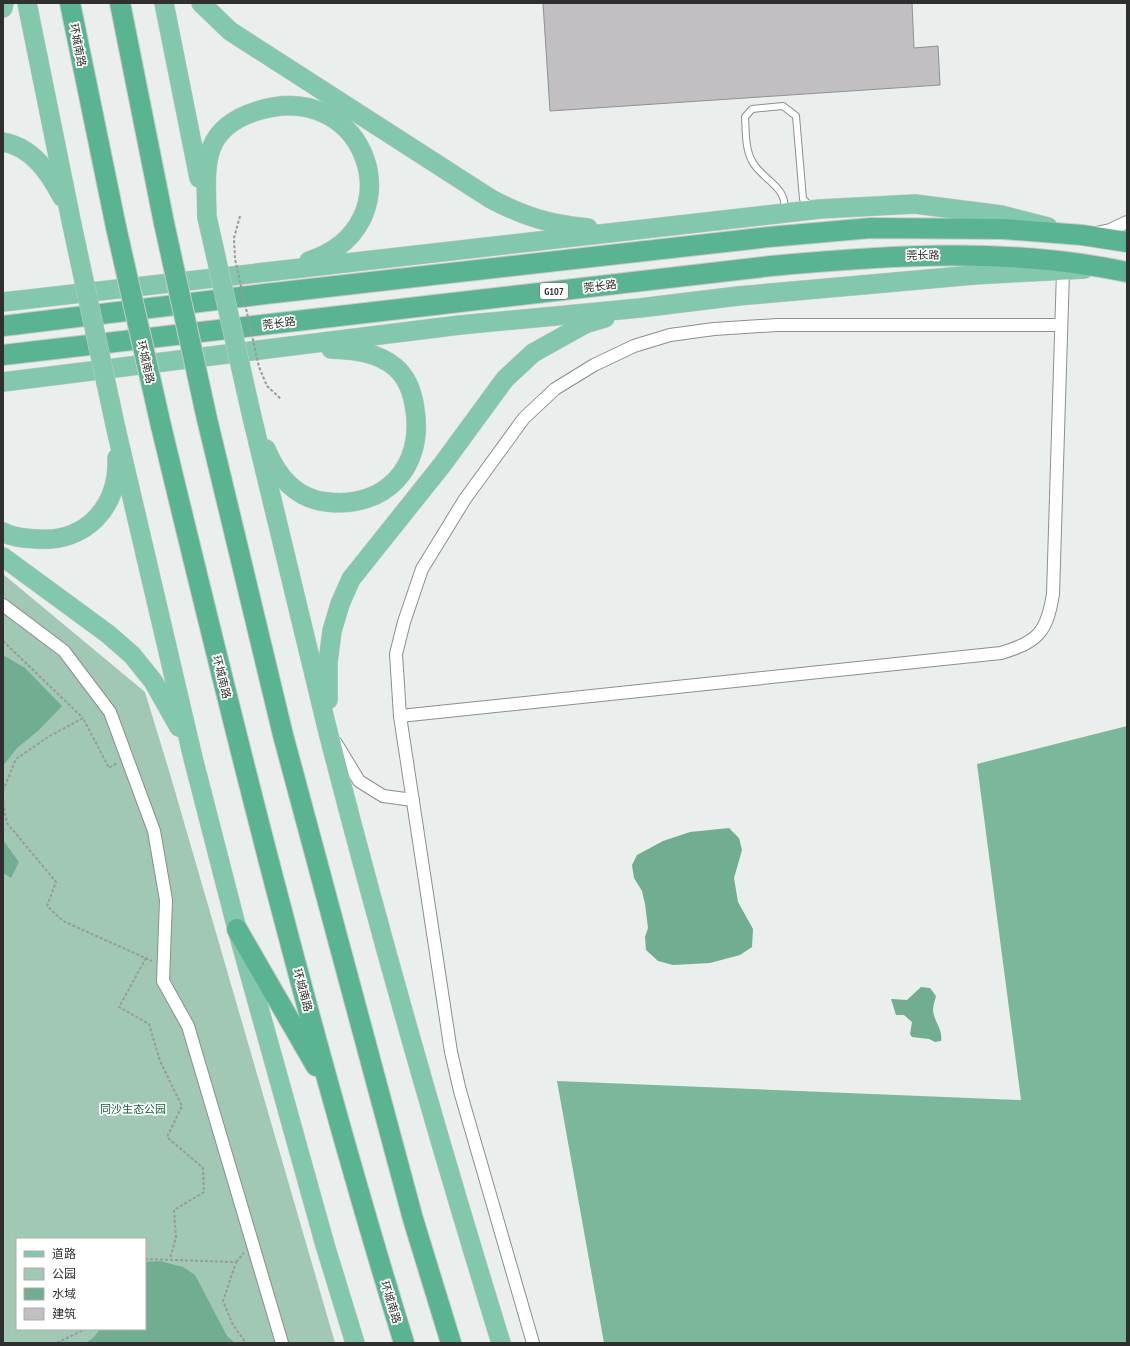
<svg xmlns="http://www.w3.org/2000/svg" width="1130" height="1346" viewBox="0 0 1130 1346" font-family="'PT Sans Narrow','Noto Sans SC',sans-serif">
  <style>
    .green { fill: #a1c8b4; fill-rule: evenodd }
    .forest { fill: #7bb79b }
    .water { fill: #71ad90 }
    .building { fill: #c2bfc2; stroke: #928f92 }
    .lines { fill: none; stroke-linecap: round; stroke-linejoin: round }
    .service-casing { stroke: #8b8f8d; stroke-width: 8 }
    .minor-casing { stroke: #8b8f8d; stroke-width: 14 }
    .primary-casing { stroke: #c9c9c9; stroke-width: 20 }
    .trunk-casing { stroke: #c9c9c9; stroke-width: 22 }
    .path { stroke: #989b99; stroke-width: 2; stroke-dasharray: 3 2; stroke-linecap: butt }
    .service { stroke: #fff; stroke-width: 6 }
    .minor { stroke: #fff; stroke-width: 12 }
    .primary { stroke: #83c7ad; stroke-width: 19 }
    .trunk { stroke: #5ab492; stroke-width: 20 }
    .primary-bridge-casing { stroke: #c9c9c9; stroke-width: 20; stroke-linecap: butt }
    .trunk-bridge-casing { stroke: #c9c9c9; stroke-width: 22; stroke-linecap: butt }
    .path-bridge { stroke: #989b99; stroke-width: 2; stroke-dasharray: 3 2; stroke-linecap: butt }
    .primary-bridge { stroke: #83c7ad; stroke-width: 19 }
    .trunk-bridge { stroke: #5ab492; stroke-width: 20 }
    .labels { text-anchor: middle; stroke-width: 3.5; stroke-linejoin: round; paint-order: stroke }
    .shield { fill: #fff; stroke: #6d6d6d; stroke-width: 1 }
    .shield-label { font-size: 10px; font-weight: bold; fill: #2e2f2e }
    .street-label { font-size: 11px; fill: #2e2f2e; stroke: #fff }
    .park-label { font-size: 11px; fill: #145e42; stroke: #fff }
  </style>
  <rect width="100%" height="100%" fill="#eaeeec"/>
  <path class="green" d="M3 574 145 692 170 774 335 1343H3ZM17 1239H145V1329H17Z"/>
  <path class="forest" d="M1127 726V1343H604L557 1081 1021 1100 977 764Z"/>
  <g class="water">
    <path d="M3 655 25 668 62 706 39 730 17 748 3 766Z"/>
    <path d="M729 828 739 838 742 850 734 878 738 902 753 929 752 947 740 955 710 963 673 965 658 961 646 950 645 937 648 928 645 904 642 891 634 878 632 865 637 855 663 841 690 832Z"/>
    <path d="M3 840 19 862 11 878 3 873Z"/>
    <path d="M921 987 930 988 936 996C935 1000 933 1005 933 1010 934 1022 943 1029 941 1041L935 1042 929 1039 912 1037 910 1034 912 1022 904 1015H896L891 999 907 1000Z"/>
    <path d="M160 1261 183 1267 195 1275 227 1336 235 1343H86L94 1337 100 1329H145V1262Z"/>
  </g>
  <path class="building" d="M543 3H912L914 48 938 46 940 85 550 111Z"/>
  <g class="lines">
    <g class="service-casing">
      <path id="service" d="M782 210 784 209C788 187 760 178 752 161 745 148 746 132 745 117L752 109 783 106 796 116 803 199 811 206"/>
    </g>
    <g class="minor-casing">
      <g id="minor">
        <path d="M1096 233 1110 230 1127 222"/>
        <path d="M3 605 64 651 110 712 154 831 166 900 163 981 188 1026 282 1343"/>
        <path d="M400 716 1001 653C1038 642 1047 632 1053 594L1063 271"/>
        <path d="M336 743 359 781 383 796 413 800"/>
        <path d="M533 1343 460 1091 451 1052 400 716 396 654 404 622 422 569 465 499 524 418 555 389 594 365 634 346 670 335 714 329 777 325H1061"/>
      </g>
    </g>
    <g class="primary-casing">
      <g id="primary">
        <path d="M27 3 72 225"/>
        <path d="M164 3 199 178"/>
        <path d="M201 3 230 31 491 199C525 217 549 224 588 228"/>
        <path d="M3 8 4 3"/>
        <path d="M3 142C32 147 49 172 62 197"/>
        <path d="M207 217C206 168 199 129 257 111 368 76 417 226 309 261"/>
        <path d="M3 302 820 209 915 204 1001 215 1048 227"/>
        <path d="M3 382 460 325 640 308 738 296 974 275 1084 269"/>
        <path d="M251 413C276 518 301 623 327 728 380 935 438 1139 501 1343"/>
        <path d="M116 429 193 758 237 929 325 1245 355 1343"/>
        <path d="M266 449C277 476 296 499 327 502 385 509 424 467 415 410 413 394 407 377 395 367 377 352 354 350 331 349"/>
        <path d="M3 532C13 538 25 538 36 539 86 543 119 507 117 458"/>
        <path d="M3 557 108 634 132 655 153 681 179 727"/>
        <path d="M328 700V662L332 631 340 604 351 579 442 465 505 379 533 353 585 324 605 318"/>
      </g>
    </g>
    <g class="trunk-casing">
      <g id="trunk">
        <path d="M70 3 116 227"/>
        <path d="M120 3 164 223"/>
        <path d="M3 326 265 294 769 237 871 228 1003 229 1082 235 1127 242"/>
        <path d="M3 355 771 266C890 255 1009 247 1127 272"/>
        <path d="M207 419 283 735 413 1219 451 1343"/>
        <path d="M161 426C235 733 311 1041 404 1343"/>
        <path d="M237 929 316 1066"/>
      </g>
    </g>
    <g class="path">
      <path d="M3 641 83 718"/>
      <path d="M3 791 16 759 48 737 83 718 109 768 117 763"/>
      <path d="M3 803 7 823 56 882 47 906 63 921 152 961"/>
      <path d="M146 958 119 1007 149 1024 160 1061 182 1106 167 1137 203 1168 204 1192 174 1210 176 1237 170 1259"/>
      <path d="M145 1259 236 1262 223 1301 233 1325 246 1343"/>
      <path d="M236 1262 244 1253"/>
      <path d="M57 1343 85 1329"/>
    </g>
    <use href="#service" class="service"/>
    <use href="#minor" class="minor"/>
    <use href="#primary" class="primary"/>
    <use href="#trunk" class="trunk"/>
    <g class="primary-bridge-casing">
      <g id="primary-bridge">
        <path d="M207 217 251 413"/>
        <path d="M72 225 116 429"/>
      </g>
    </g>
    <g class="trunk-bridge-casing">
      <g id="trunk-bridge">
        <path d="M164 223 207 419"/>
        <path d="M116 227 161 426"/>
      </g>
    </g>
    <path class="path-bridge" d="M240 216 234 238 235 259 259 367 267 386 281 399"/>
    <use href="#primary-bridge" class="primary-bridge"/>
    <use href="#trunk-bridge" class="trunk-bridge"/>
  </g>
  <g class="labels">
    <rect class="shield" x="540" y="283" width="28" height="16" rx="3"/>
    <g class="shield-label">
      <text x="554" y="295">G107</text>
    </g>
    <g class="street-label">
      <text transform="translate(78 45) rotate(79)" y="4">环城南路</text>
      <text transform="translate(923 255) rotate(-1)" y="4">莞长路</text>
      <text transform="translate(600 286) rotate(-7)" y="4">莞长路</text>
      <text transform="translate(279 323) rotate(-7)" y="4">莞长路</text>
      <text transform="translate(146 362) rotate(77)" y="4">环城南路</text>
      <text transform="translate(222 677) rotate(76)" y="4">环城南路</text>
      <text transform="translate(303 990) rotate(75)" y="4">环城南路</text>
      <text transform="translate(391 1302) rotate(73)" y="4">环城南路</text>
    </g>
    <g class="park-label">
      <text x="133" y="1113">同沙生态公园</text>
    </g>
  </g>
  <rect width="1130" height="1346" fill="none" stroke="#2e2f2e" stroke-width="8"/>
  <rect x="16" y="1238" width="130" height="92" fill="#ffffff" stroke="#abacab"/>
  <rect x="24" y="1251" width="20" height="6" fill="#83c7ad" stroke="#abacab"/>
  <text x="52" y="1258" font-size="12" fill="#2e2f2e">道路</text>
  <rect x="24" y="1268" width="20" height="12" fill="#a1c8b4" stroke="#abacab"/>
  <text x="52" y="1278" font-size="12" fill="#2e2f2e">公园</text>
  <rect x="24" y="1288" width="20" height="12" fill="#71ad90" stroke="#abacab"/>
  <text x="52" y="1298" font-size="12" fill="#2e2f2e">水域</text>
  <rect x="24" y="1308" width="20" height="12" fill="#c2bfc2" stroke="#abacab"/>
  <text x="52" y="1318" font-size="12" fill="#2e2f2e">建筑</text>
</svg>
